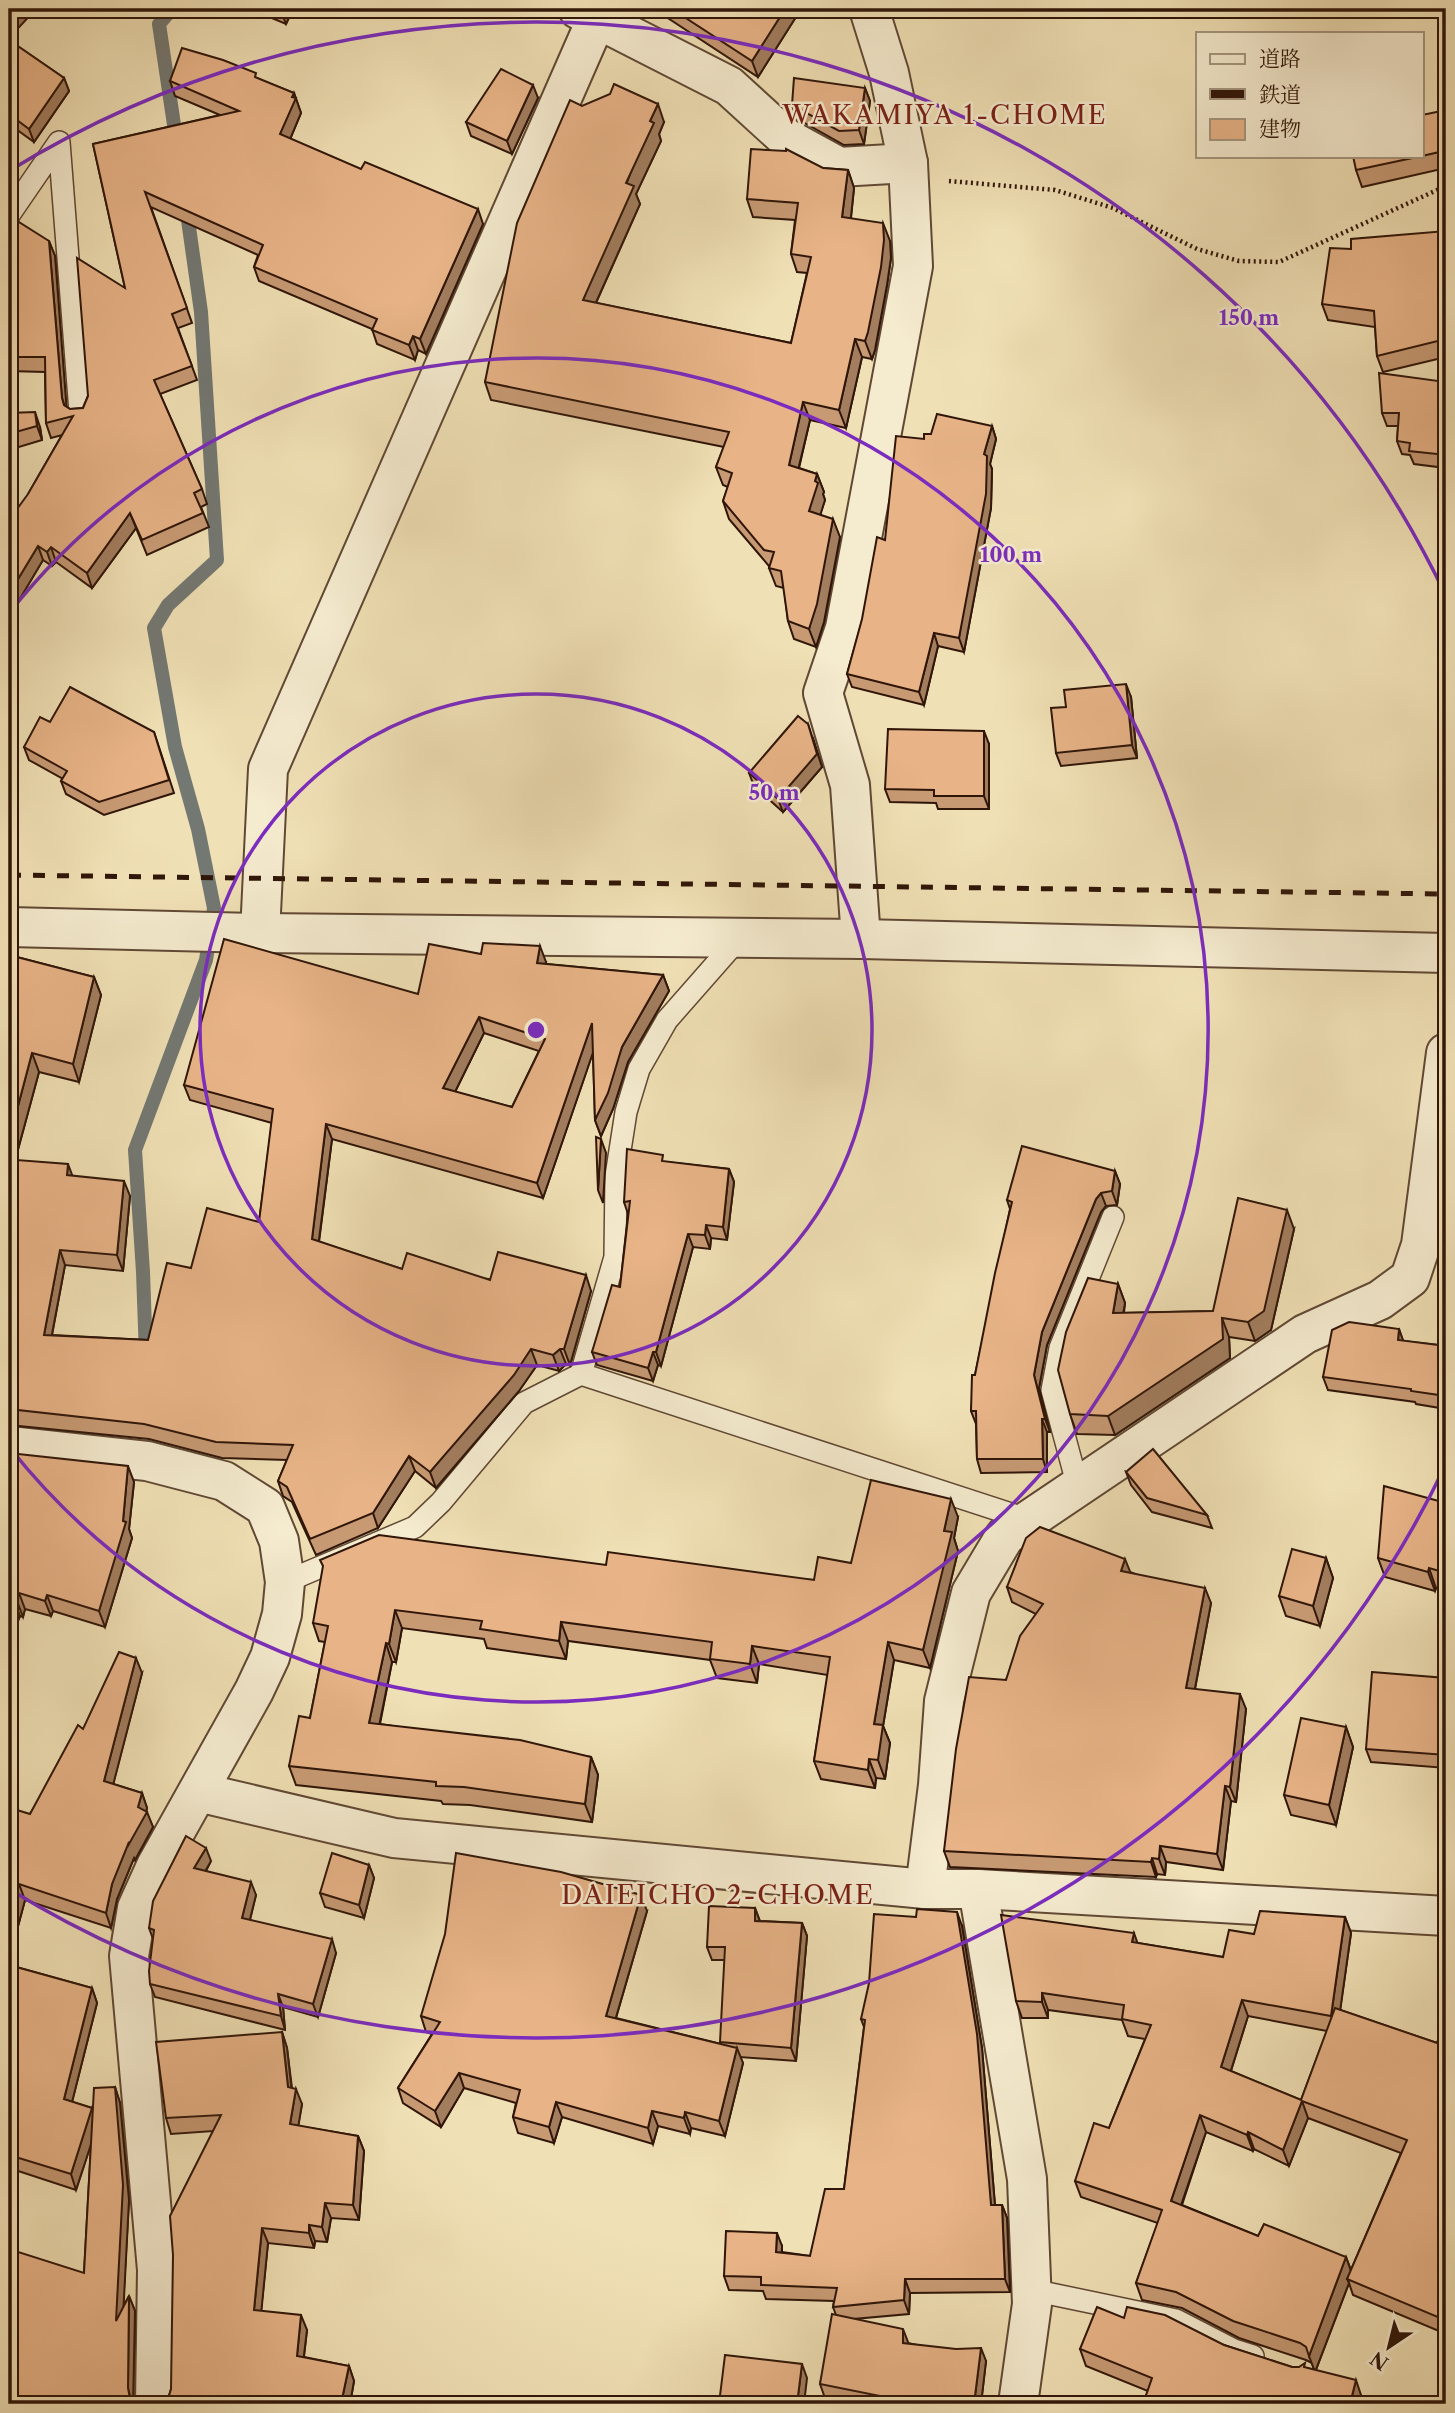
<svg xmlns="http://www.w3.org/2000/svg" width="1455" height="2413" viewBox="0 0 1455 2413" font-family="'Libre Caslon Text','Noto Serif JP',serif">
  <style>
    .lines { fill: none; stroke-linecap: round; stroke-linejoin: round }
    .stream { stroke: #737873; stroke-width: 14 }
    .lane-casing { stroke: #604834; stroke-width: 24 }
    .street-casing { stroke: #604834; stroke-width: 42 }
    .path { stroke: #301609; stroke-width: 4.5; stroke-dasharray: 2 3.5; stroke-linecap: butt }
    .lane { stroke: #f5ebcf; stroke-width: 21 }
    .street { stroke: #f5ebcf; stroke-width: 38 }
    .rail { stroke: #301609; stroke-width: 5; stroke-dasharray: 12 12; stroke-linecap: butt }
    .wall { fill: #c79a74; stroke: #301609; stroke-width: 2; fill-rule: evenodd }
    .shaded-wall { fill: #a27d5e; stroke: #301609; stroke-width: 2 }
    .building { fill: #e7b387; stroke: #301609; stroke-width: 2; fill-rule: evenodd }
    .ring { fill: none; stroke: #7b2cbf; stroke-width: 3.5 }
    .labels { text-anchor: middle; stroke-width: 5; stroke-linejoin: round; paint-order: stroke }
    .neighbourhood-label { font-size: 26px; letter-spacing: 2px; fill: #7a1f14; stroke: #f5ebcf }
    .centre { fill: #7b2cbf; stroke: #f5ebcf; stroke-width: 3.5 }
    .ring-label { font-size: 21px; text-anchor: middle; font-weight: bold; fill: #7b2cbf; stroke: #f5ebcf; stroke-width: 5; stroke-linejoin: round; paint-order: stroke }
  </style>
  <rect width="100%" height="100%" fill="#f0e0b5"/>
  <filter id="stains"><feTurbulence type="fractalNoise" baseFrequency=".00286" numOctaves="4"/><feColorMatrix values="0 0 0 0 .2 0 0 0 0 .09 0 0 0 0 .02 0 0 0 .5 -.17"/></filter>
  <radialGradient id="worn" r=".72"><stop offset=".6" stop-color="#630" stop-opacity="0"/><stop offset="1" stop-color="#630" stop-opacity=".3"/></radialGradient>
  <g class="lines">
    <g class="stream">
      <path d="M172 9 159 24 177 145"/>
      <path d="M146 1356 143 1272 135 1150 206 960 214 908 198 829 175 747 154 628 168 605 217 560 201 312 186 206"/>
    </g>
    <g class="lane-casing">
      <g id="lane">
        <path d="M9 215 59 142 80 412"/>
        <path d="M739 938 667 1020 639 1069 626 1112 616 1176 615 1257 581 1374 1029 1520"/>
        <path d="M1078 1487 1052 1390 1060 1348 1113 1217"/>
        <path d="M285 1582 415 1527 441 1502 524 1403 581 1374"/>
        <path d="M1032 2290 1176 2320 1234 2350 1253 2356"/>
      </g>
    </g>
    <g class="street-casing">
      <g id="street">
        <path d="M578 9 729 86 786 138 839 167 908 163"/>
        <path d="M9 927 260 933 861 939 1446 953"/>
        <path d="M260 933 268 769 597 18"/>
        <path d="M861 939 850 785 823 693 845 628 913 266 908 163 889 73 869 9"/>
        <path d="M9 1446 147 1461 224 1481 265 1507 279 1541 285 1582 282 1614 270 1657 254 1691 156 1866 137 1908 129 1956 157 2270 155 2404"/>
        <path d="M198 1792 394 1838 925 1889H978L1446 1916"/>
        <path d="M925 1889 938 1785 944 1701 971 1593 1005 1536 1305 1334 1380 1300 1410 1278 1421 1245 1446 1053"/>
        <path d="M978 1889 1027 2179 1032 2304 1018 2404"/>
      </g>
    </g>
    <path class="path" d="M949 181 1055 190 1113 208 1197 249 1239 261 1279 262 1446 186"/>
    <use href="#lane" class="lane"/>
    <use href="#street" class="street"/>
    <path class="rail" d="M9 875 1446 894"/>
  </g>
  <g class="wall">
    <path d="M250 9H293L286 24Z"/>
    <path d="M654 9H801L758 77Z"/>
    <path d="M9 40 64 78 69 91 34 142 9 124Z"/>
    <path d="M258 79 294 93 301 113 290 139 483 224 426 354 418 350 415 360 377 344 372 329 259 281 254 267 258 255 151 207 192 323 178 328 197 380 160 394 202 489 207 504 201 507 209 527 147 555 136 528 92 588 56 562 52 566 43 560 9 617 28 494 62 435 51 438 46 423 45 372 9 371V228L49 241 55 256 66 407 70 409 83 408 88 396 125 288 93 144 220 115 175 96 170 81Z"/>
    <path d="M865 88 870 101 864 144 844 145 796 118 792 105Z"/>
    <path d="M538 98 512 154 471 136 466 122Z"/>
    <path d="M582 106 664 122 659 134 661 141 636 194 640 204 596 303 791 343 807 273 797 272 791 254 795 220 753 217 747 199 823 168 848 170 854 188 851 218 890 241 891 258 887 285 875 350 872 359 862 357 846 428 810 420 799 468 817 474 824 492 823 494 825 500 820 514 840 537 824 622 816 647 794 639 788 621 784 588 776 586 769 568V566L729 519 723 501 728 487 723 485 716 467 724 447 491 400 485 382Z"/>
    <path d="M1446 110V168L1362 187 1356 170Z"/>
    <path d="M1446 231V357L1383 372 1377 356 1375 327 1328 320 1322 304 1351 249Z"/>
    <path d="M1446 382V468L1414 464 1410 455 1402 454 1397 441 1398 426H1387L1382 413Z"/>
    <path d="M9 413 40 427 42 440 9 450Z"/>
    <path d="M992 426 996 439 990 464 992 469 991 508 964 652 938 646 924 705 852 687 847 674 885 540 924 439 931 434Z"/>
    <path d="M1131 697 1137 758 1061 766 1056 753Z"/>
    <path d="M50 722 154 732 174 793 104 815 66 794 61 781 63 779 29 760 24 747Z"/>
    <path d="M813 738 822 767 783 812 754 786 749 773Z"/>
    <path d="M989 744V809H938L936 803 890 802 885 789Z"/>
    <path d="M481 954 546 962 545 964 663 975 669 991 628 1062 613 1109 601 1136 595 1120 593 1052 543 1198 332 1139 319 1242 402 1269 591 1291 570 1365 566 1364 559 1371 537 1365 519 1391 436 1488 415 1471 378 1528 316 1555 292 1502 283 1496 278 1481 287 1460 222 1458 149 1439 9 1425V1245L72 1176 130 1196 123 1271 65 1265 52 1335 148 1340 191 1268 259 1222 272 1123 190 1100 184 1085 418 994ZM484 1033 539 1051 512 1107 455 1092Z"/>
    <path d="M9 955 94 977 101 995 79 1082 39 1072 10 1179H9Z"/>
    <path d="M666 1162 729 1169 734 1182 727 1240 711 1238 710 1249 693 1247 661 1366 658 1365 653 1381 597 1365 592 1352 620 1287 628 1214 624 1202Z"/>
    <path d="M1115 1171 1120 1184 1117 1205 1106 1206 1101 1212 1047 1345 1039 1388 1050 1432H1047V1472L981 1473 977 1459 976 1424 971 1411 975 1375 1010 1209 1007 1200Z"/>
    <path d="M1294 1229 1271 1330 1255 1341 1229 1337 1230 1358 1115 1435 1077 1434 1070 1414 1118 1284 1125 1303 1124 1313 1213 1311Z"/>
    <path d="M1399 1329 1403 1341 1446 1346V1409L1416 1404 1415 1402 1328 1390 1323 1377Z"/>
    <path d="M9 1453 134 1482 129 1529 132 1538 105 1627 53 1611 51 1616 25 1609 23 1617 20 1616 9 1642Z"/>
    <path d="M1126 1472 1207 1515 1212 1528 1152 1512 1131 1485Z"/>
    <path d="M1446 1503V1590L1436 1588 1435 1591 1385 1577 1378 1558Z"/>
    <path d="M958 1517 954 1538 958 1551 930 1668 894 1660 883 1726 890 1743 885 1779 876 1778 875 1788 821 1779 814 1761 828 1675 759 1664 757 1683 717 1678 710 1660 568 1641 566 1659 487 1648 484 1639 402 1628 396 1662H392L380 1724 591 1757 598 1775 592 1822 470 1805 443 1804 441 1801 296 1785 289 1766 310 1718 325 1642 319 1641 313 1623 606 1565 814 1580 851 1563Z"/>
    <path d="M1326 1558 1333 1578 1320 1626 1286 1616 1279 1596Z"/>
    <path d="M1130 1572 1211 1603 1195 1689 1246 1709 1236 1802 1231 1801 1223 1870 1166 1862 1165 1875 1157 1874 1156 1877 950 1867 944 1851 1006 1680 1036 1614 1012 1602 1007 1587Z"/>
    <path d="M142 1673 113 1784 142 1793 147 1808 146 1812 153 1827 135 1860 134 1858 117 1899 111 1928 25 1900 9 1960 12 1823 30 1814 83 1729Z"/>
    <path d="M1446 1678V1768L1371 1762 1366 1749Z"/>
    <path d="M1346 1727 1353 1747 1336 1825 1291 1815 1284 1795Z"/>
    <path d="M211 1861 206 1871 256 1895 250 1920 336 1953 318 2017 283 2007 285 2030 155 1997 150 1984 153 1939 149 1928Z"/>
    <path d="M369 1865 374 1878 364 1918 325 1907 320 1893Z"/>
    <path d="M755 1908 760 1921 802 1923 807 1936 796 2061 740 2057 743 2063 725 2136 691 2128 690 2134 658 2126 653 2144 562 2117 554 2143 518 2133 513 2117 516 2103 464 2088 441 2127 403 2103 398 2088 432 2034 426 2032 421 2016 647 1911 616 2018 721 2044 725 1960H712L707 1947Z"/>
    <path d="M1345 1917 1351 1933 1340 2010 1437 2043 1446 2018V2334L1353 2295 1349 2283 1316 2370 1362 2398 1360 2404H1143L1148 2391 1086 2366 1080 2349 1124 2318 1224 2345 1292 2367 1307 2368 1314 2370 1312 2363 1306 2360 1239 2338 1182 2308 1142 2300 1136 2283 1158 2223 1081 2197 1075 2181 1109 2128 1145 2039 1128 2036 1122 2020 1048 2010V2018H1022L1016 2001 1138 1943 1223 1957 1254 1934ZM1248 2016 1327 2031 1301 2100 1231 2071ZM1308 2118 1401 2153 1351 2270 1346 2257 1258 2236 1182 2205 1206 2132 1253 2151 1254 2149 1289 2166Z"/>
    <path d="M962 1926 982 2048 995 2205H1002L1007 2218 1010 2292 910 2293 909 2314 854 2319 908 2343 986 2361 981 2404H858L825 2398 820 2384 836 2315 833 2307 834 2301 766 2299 763 2291 729 2290 724 2276 782 2246V2252L810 2256 844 2189 864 2027 861 2019Z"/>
    <path d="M9 1965 92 1988 97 2003 72 2102 92 2108 115 2087 120 2103 129 2200 123 2307 129 2296 135 2311 133 2402 9 2404 84 2273 91 2144 76 2190 9 2168Z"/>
    <path d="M282 2032 287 2048 292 2088 302 2104 298 2126 358 2136 364 2151 359 2220 331 2218 327 2242 315 2241 314 2248 268 2243 261 2311 307 2330 304 2357 349 2366 354 2381 350 2404H164L168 2399 171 2389 213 2131 171 2134 166 2118Z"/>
  </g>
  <g class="shaded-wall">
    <path d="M19 9H36L9 38V20Z"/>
    <path d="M282 9H293L286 24 281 11Z"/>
    <path d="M785 9H801L758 77 752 61Z"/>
    <path d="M64 78 69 91 34 142 29 129Z"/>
    <path d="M533 85 538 98 512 154 507 141Z"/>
    <path d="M865 88 870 101 864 144 859 130Z"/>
    <path d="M294 93 301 113 286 149 280 134Z"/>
    <path d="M658 104 664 122 659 134 661 141 636 194 640 204 589 318 583 300 650 121Z"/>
    <path d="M848 170 854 188 849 235 842 217Z"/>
    <path d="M478 209 483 224 426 354 420 339Z"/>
    <path d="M883 223 890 241 891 258 887 285 875 350 872 359 865 341Z"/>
    <path d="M49 241 55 256 67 413 62 398Z"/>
    <path d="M413 336 418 350 415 360 409 345Z"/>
    <path d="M855 339 862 357 846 428 839 410Z"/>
    <path d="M803 402 810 420 795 483 789 465Z"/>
    <path d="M35 412 40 427 42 440 37 426Z"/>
    <path d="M992 426 996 439 990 464 992 469 991 508 964 652 959 638 984 454Z"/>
    <path d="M817 474 824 492 823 494 825 500 816 529 809 511 815 481Z"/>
    <path d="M130 513 136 528 92 588 87 573Z"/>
    <path d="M833 519 840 537 824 622 816 647 809 629Z"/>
    <path d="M38 546 43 560 9 617V594Z"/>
    <path d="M51 547 56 562 52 566 47 552Z"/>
    <path d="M934 633 938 646 924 705 919 692Z"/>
    <path d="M1126 684 1131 697 1137 758 1132 745Z"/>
    <path d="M808 724 822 767 783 812 778 799Z"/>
    <path d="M984 731 989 744V809L984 796Z"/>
    <path d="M540 946 546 962 543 978 537 963Z"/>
    <path d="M663 975 669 991 628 1062 613 1109 601 1136 595 1120 622 1047Z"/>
    <path d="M94 977 101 995 79 1082 73 1064Z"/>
    <path d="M479 1017 484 1033 449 1104 443 1088Z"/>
    <path d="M592 1023 598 1038 543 1198 537 1183Z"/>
    <path d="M32 1053 39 1072 10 1179 9 1176V1140Z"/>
    <path d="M326 1124 332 1139 317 1255 312 1239Z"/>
    <path d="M601 1139 606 1153 603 1203 598 1190Z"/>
    <path d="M68 1164 74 1180 67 1175Z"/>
    <path d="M729 1169 734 1182 727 1240 723 1227Z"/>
    <path d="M1115 1171 1120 1184 1117 1205 1112 1191Z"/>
    <path d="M124 1181 130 1196 123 1271 117 1255Z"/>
    <path d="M1101 1193 1106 1206 1101 1212 1047 1345 1039 1388 1050 1432 1045 1419 1034 1375 1042 1332 1096 1199Z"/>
    <path d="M1287 1210 1294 1229 1271 1330 1255 1341 1248 1322Z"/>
    <path d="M706 1225 711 1238 710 1249 705 1235Z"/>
    <path d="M688 1234 693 1247 661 1366 656 1352Z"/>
    <path d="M60 1250 65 1265 49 1350 44 1335Z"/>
    <path d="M586 1275 591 1291 570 1365 564 1349Z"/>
    <path d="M1118 1284 1125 1303 1120 1332 1113 1313Z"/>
    <path d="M1222 1318 1229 1337 1230 1358 1115 1435 1108 1416Z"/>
    <path d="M1399 1329 1404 1343 1398 1340Z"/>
    <path d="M531 1349 537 1365 519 1391 436 1488 430 1472Z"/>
    <path d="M560 1349 566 1364 559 1371 553 1355Z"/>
    <path d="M653 1352 658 1365 653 1381 648 1368Z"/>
    <path d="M1042 1419 1047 1432V1472L1043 1459Z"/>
    <path d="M409 1456 415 1471 378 1528 373 1513Z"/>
    <path d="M128 1466 134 1482 129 1529 132 1538 105 1627 99 1611 123 1521Z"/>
    <path d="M951 1499 958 1517 954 1538 958 1551 930 1668 923 1650 944 1531Z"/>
    <path d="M1326 1558 1333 1578 1320 1626 1313 1606Z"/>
    <path d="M1125 1559 1131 1574 1121 1571Z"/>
    <path d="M1429 1568 1436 1588 1435 1591 1428 1572Z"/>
    <path d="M1205 1588 1211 1603 1192 1704 1186 1688Z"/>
    <path d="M19 1593 25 1609 23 1617 17 1601Z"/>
    <path d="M47 1595 53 1611 51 1616 45 1601Z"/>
    <path d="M14 1600 20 1616 9 1642V1613Z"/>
    <path d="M395 1610 402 1628 396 1662 389 1644Z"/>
    <path d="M561 1622 568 1641 566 1659 559 1641Z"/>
    <path d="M888 1642 894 1660 883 1726 890 1743 885 1779 878 1760 874 1724Z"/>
    <path d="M386 1643 392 1662 376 1741 369 1723Z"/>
    <path d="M752 1646 759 1664 757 1683 750 1664Z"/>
    <path d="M136 1658 142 1673 110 1797 104 1781Z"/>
    <path d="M1240 1694 1246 1709 1236 1802 1230 1787Z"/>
    <path d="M1346 1727 1353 1747 1336 1825 1329 1805Z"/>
    <path d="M591 1757 598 1775 592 1822 585 1804Z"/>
    <path d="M869 1759 876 1778 875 1788 868 1770Z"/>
    <path d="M1225 1786 1231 1801 1223 1870 1217 1854Z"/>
    <path d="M142 1793 147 1808 145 1815 147 1812 153 1827 135 1860 134 1858 117 1899 111 1928 106 1913 112 1884 138 1807Z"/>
    <path d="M1160 1846 1166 1862 1165 1875 1159 1859Z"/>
    <path d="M206 1848 211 1861 199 1882 194 1868Z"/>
    <path d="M1152 1858 1157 1874 1156 1877 1151 1862Z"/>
    <path d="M369 1865 374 1878 364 1918 359 1905Z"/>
    <path d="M251 1882 256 1895 247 1931 242 1918Z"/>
    <path d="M19 1884 25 1900 9 1960V1923Z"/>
    <path d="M641 1895 647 1911 612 2031 606 2016Z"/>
    <path d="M755 1908 760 1922 755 1921Z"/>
    <path d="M957 1912 962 1926 982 2048 996 2218 991 2205Z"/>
    <path d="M1345 1917 1351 1933 1337 2033 1331 2016Z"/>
    <path d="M802 1923 807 1936 796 2061 791 2048Z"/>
    <path d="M1134 1933 1140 1950 1132 1942Z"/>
    <path d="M332 1939 336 1953 318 2017 313 2004Z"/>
    <path d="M92 1988 97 2003 69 2114 64 2099Z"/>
    <path d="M1042 1993 1048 2010V2018L1042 2002Z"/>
    <path d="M278 1994 283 2007 285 2030 281 2016Z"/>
    <path d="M1242 2000 1248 2016 1227 2083 1221 2067Z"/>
    <path d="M282 2032 287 2048 293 2102 288 2087Z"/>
    <path d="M737 2048 743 2063 725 2136 719 2121Z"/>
    <path d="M459 2073 464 2088 441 2127 435 2111Z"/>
    <path d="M115 2087 120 2103 129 2200 122 2337 116 2321Z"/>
    <path d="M296 2089 302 2104 296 2140 290 2124Z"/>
    <path d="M1302 2101 1308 2118 1289 2166 1283 2150Z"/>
    <path d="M556 2102 562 2117 554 2143 549 2127Z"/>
    <path d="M92 2108 98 2123 76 2190 71 2174Z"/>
    <path d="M652 2111 658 2126 653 2144 648 2128Z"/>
    <path d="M685 2112 691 2128 690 2134 684 2118Z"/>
    <path d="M1200 2115 1206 2132 1177 2217 1171 2201Z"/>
    <path d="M1248 2132 1254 2149 1253 2151 1247 2135Z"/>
    <path d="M358 2136 364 2151 359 2220 353 2205Z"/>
    <path d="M325 2203 331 2218 327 2242 322 2227Z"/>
    <path d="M1002 2205 1007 2218 1010 2292 1005 2279Z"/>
    <path d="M309 2225 315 2241 314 2248 309 2233Z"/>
    <path d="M262 2228 268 2243 260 2325 254 2310Z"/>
    <path d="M777 2233 782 2246 781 2265 776 2252Z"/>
    <path d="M1346 2257 1352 2274 1347 2279 1349 2283 1315 2372 1309 2356Z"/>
    <path d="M905 2279 910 2293 909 2314 904 2300Z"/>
    <path d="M129 2296 135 2311 133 2404H132L128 2388Z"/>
    <path d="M1446 2304V2334L1440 2318Z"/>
    <path d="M301 2315 307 2330 302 2371 297 2356Z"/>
    <path d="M903 2329 908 2342V2356L903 2343Z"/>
    <path d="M981 2348 986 2361 981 2404H974Z"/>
    <path d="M802 2364 807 2378 804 2404H797Z"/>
    <path d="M349 2366 354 2381 350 2404H341Z"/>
    <path d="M1356 2380 1362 2398 1360 2404H1350Z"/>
  </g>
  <g class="building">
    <path d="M9 9H19L9 20Z"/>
    <path d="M672 9H785L752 61Z"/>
    <path d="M9 40 64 78 29 129 9 114Z"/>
    <path d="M182 48 223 60 256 73 255 77 294 93 292 97 296 98 280 134 361 169 365 162 478 209 420 339 413 336 409 345 372 330 377 319 254 267 263 245 145 192 187 308 172 314 192 366 154 380 202 489 194 493 203 513 142 540 130 513 87 573 51 547 47 552 38 546 9 594V520L28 494 73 416 46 423 45 357H9V228L14 219 49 241 62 398 64 405 70 409 83 408 88 396 77 258 125 288 93 144 239 111 170 81Z"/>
    <path d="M501 69 533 85 507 141 466 122Z"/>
    <path d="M794 78 865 88 859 130 839 131 792 105Z"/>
    <path d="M614 84 658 104 650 121 654 123 626 183 634 186 583 300 791 343 811 257 791 254 798 203 747 199 751 149 786 151V149L823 168 848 170 842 217 883 223 884 240 881 267 868 332 865 341 855 339 839 410 803 402 789 465 817 474 815 481 818 483 809 511 833 519 817 604 809 629 788 621 781 571 769 568 774 552 764 550 723 501 732 473 716 467 729 432 485 382 517 223 570 100 582 106 610 94Z"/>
    <path d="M1446 110V155L1444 151 1422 156V115Z"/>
    <path d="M1353 156H1422L1356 170Z"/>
    <path d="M1446 231V339L1377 356 1374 311 1322 304 1330 248 1351 249V239Z"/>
    <path d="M1379 373 1446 382V455L1409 451 1410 443 1397 441 1399 413H1382Z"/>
    <path d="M35 412 37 426 9 434V413Z"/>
    <path d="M937 414 992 426 984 454 987 456 986 494 959 638 934 633 919 692 847 674 862 619 877 537 885 540 896 436 924 439V434H931Z"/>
    <path d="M1126 684 1132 745 1056 753 1051 708 1066 707 1064 690Z"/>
    <path d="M70 687 154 732 169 780 99 802 61 781 67 771 24 747 40 717 50 722Z"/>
    <path d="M798 716 808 724 817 754 778 799 749 773Z"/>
    <path d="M888 729 984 731V796H934V790L885 789Z"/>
    <path d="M224 939 418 994 429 944 481 954 483 943 540 946 537 963 663 975 622 1047 608 1093 595 1120 592 1023 537 1183 326 1124 312 1239 402 1269 407 1253 490 1280 498 1252 586 1275 564 1349H560L553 1355 531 1349 514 1375 430 1472 409 1456 373 1513 310 1539 287 1487 278 1481 293 1445 216 1442 144 1424 9 1409V1245L17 1160 68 1164 67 1175 124 1181 117 1255 60 1250 44 1335 148 1340 167 1263 191 1268 207 1208 259 1222 273 1109 184 1085ZM479 1017 545 1039 512 1107 443 1088Z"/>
    <path d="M9 955 94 977 73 1064 32 1053 9 1140Z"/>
    <path d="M596 1137 601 1139 598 1190Z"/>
    <path d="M1022 1146 1115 1171 1112 1191 1101 1193 1096 1199 1042 1332 1034 1375 1045 1419H1042L1043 1459H977L976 1411H971L972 1375H975L995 1273 1012 1202 1007 1200Z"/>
    <path d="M627 1149 663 1155 662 1161 729 1169 723 1227 706 1225 705 1235 688 1234 656 1352H653L648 1368 592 1352 612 1285 620 1287 630 1201 624 1202Z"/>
    <path d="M1238 1198 1287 1210 1264 1311 1248 1322 1222 1318 1223 1339 1108 1416 1070 1414 1058 1370 1066 1332 1088 1278 1118 1284 1113 1313 1213 1311Z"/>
    <path d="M1446 1219V1265L1444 1264 1445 1256 1441 1255Z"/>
    <path d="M1349 1322 1399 1329 1398 1340 1446 1346V1396L1411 1391V1389L1323 1377 1332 1330Z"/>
    <path d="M1153 1449 1207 1515 1147 1498 1126 1472Z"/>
    <path d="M9 1453 128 1466 123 1521 126 1522 99 1611 47 1595 45 1601 19 1593 17 1601 14 1600 9 1613Z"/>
    <path d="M871 1480 951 1499 944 1531 952 1532 923 1650 888 1642 874 1724 883 1725 878 1760 869 1759 868 1770 814 1761 830 1657 752 1646 750 1664 710 1659 712 1642 561 1622 559 1641 480 1629 482 1621 395 1610 389 1644 386 1643 369 1723 520 1740 591 1757 585 1804 464 1787 436 1786V1782L289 1766 299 1716 310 1718 328 1626 313 1623 323 1566 320 1560 379 1535 606 1565 608 1552 814 1580 818 1557 851 1563Z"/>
    <path d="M1384 1486 1446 1503V1573L1429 1568 1428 1572 1378 1558Z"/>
    <path d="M1040 1527 1125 1559 1121 1571 1205 1588 1186 1688 1240 1694 1230 1787 1225 1786 1217 1854 1160 1846 1159 1859 1152 1858 1151 1862 944 1851 956 1749 969 1677 1006 1680 1020 1636 1043 1604 1007 1587 1026 1538Z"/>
    <path d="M1292 1549 1326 1558 1313 1606 1279 1596Z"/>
    <path d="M119 1652 136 1658 104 1781 142 1793 138 1807 147 1812 129 1844V1842L112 1884 106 1913 19 1884 9 1923V1821L12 1823 17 1810 30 1814 78 1725 83 1729Z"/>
    <path d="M1372 1672 1446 1678V1755L1366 1749Z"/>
    <path d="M1301 1718 1346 1727 1329 1805 1284 1795Z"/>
    <path d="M1446 1824V1853H1444Z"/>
    <path d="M186 1836 206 1848 194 1868 251 1882 242 1918 332 1939 313 2004 278 1994 281 2016 150 1984 149 1971 154 1930 149 1928 153 1901Z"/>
    <path d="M332 1853 369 1865 359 1905 320 1893Z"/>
    <path d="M456 1853 561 1872 641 1895 606 2016 737 2048 719 2121 685 2112 684 2118 652 2111 648 2128 556 2102 549 2127 513 2117 520 2090 459 2073 435 2111 398 2088 440 2022 421 2016 445 1934Z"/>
    <path d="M709 1906 755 1908V1921L802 1923 791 2048 720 2042 725 1947H707Z"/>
    <path d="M917 1909 957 1912 977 2034 991 2205H1002L1005 2279H905L904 2300 833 2307 837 2288 761 2285V2277L724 2276 726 2231 777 2233 776 2252 810 2256 825 2189H844L865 2020 861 2019 869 1983 874 1914 916 1917Z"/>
    <path d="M1260 1911 1345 1917 1331 2016 1242 2000 1221 2067 1301 2100 1335 2008 1437 2043 1446 2018V2304L1440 2318 1347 2279 1407 2140 1302 2101 1283 2150 1248 2132 1247 2135 1200 2115 1171 2201 1258 2236 1264 2224 1346 2257 1309 2356 1306 2347 1300 2343 1233 2321 1176 2292 1136 2283 1162 2210 1075 2181 1094 2123 1109 2128 1151 2025 1122 2019 1124 2005 1042 1993V2002L1016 2001 1001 1915 1134 1933 1132 1942 1223 1957 1229 1930 1254 1934Z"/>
    <path d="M9 1965 92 1988 64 2099 92 2108 71 2174 9 2155Z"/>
    <path d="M282 2032 288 2087 296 2089 290 2124 358 2136 353 2205 325 2203 322 2227 309 2225V2233L262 2228 254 2310 301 2315 297 2356 349 2366 341 2404H164L168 2399 171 2389 173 2255 170 2216 221 2115 166 2118 156 2042Z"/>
    <path d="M115 2087 123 2185 116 2321 129 2296 128 2388 130 2399 135 2404H9V2249L84 2273 94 2088Z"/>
    <path d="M1097 2307 1124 2318 1127 2307 1165 2315 1224 2345 1292 2367H1299L1305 2363 1304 2367 1356 2380 1350 2404H1143L1152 2378 1080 2349Z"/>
    <path d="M832 2314 903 2329V2343L956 2349 981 2348 974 2404H899L900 2400 820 2384Z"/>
    <path d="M725 2355 802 2364 797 2404H719Z"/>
  </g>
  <g class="ring">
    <circle cx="536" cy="1030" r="336"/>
    <path d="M10 612A672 672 0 1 1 10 1448"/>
    <path d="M1446 1464A1008 1008 0 0 1 9 1889M9 171A1008 1008 0 0 1 1446 596"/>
  </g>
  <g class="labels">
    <g class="neighbourhood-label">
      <text x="945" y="124">WAKAMIYA 1-CHOME</text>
      <text x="718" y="1904">DAIEICHO 2-CHOME</text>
    </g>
  </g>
  <circle cx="536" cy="1030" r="10" class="centre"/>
  <g class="ring-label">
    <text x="1249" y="325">150 m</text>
    <text x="1011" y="562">100 m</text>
    <text x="774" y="800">50 m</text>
  </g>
  <rect width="1455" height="2413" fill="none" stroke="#f0e0b5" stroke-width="35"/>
  <rect x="10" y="10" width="1434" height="2392" fill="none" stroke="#301609" stroke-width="3.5"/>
  <rect x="18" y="18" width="1420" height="2378" fill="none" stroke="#301609" stroke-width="2"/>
  <rect x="1196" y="32" width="228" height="126" fill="#f5ebcf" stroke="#a69680" stroke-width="2"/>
  <rect x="1210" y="54" width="35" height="10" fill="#f5ebcf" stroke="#a69680" stroke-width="2"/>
  <text x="1259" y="66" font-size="21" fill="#301609">道路</text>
  <rect x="1210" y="89" width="35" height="10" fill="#301609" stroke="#a69680" stroke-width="2"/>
  <text x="1259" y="102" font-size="21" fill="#301609">鉄道</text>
  <rect x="1210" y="119" width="35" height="21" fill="#e7b387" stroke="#a69680" stroke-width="2"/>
  <text x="1259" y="136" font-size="21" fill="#301609">建物</text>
  <g transform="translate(1389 2347) rotate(215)" stroke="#f5ebcf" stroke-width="5" paint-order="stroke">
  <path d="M0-5L12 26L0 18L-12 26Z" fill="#301609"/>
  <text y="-10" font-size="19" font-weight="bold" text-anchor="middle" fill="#301609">N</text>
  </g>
  <rect width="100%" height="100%" filter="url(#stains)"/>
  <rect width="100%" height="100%" fill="url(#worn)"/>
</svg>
